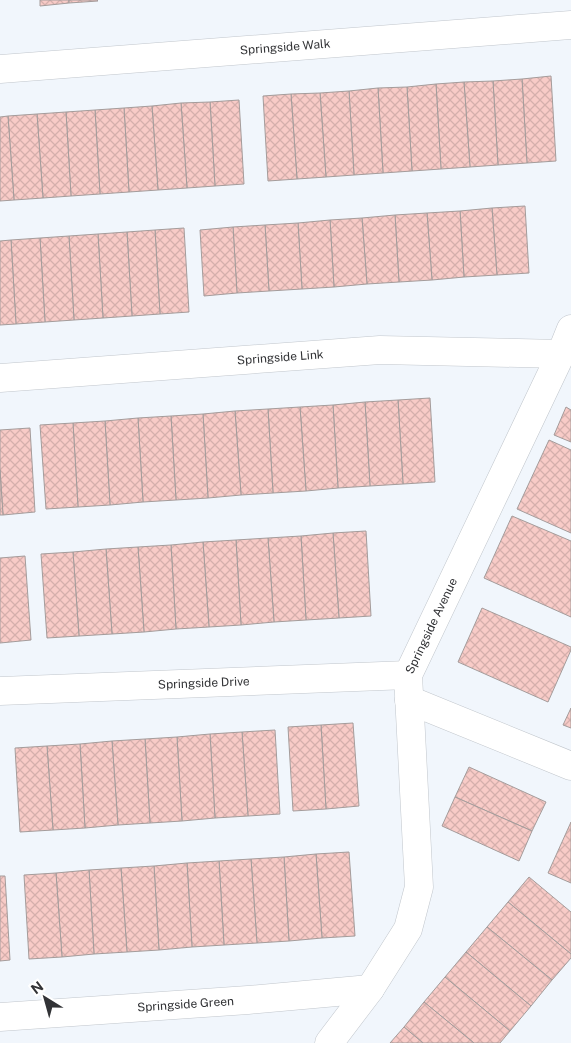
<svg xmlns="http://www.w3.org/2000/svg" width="571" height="1043" viewBox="0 0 571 1043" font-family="'Public Sans',sans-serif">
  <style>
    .building { fill: url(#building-cross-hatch); stroke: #a49c9b }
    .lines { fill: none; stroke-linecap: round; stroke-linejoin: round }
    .minor-casing { stroke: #c1c6cc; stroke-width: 29 }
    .minor { stroke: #fff; stroke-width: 28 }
    .labels { text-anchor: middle; stroke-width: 4; stroke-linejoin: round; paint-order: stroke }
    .street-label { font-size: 12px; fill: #323336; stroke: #fff }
  </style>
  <defs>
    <pattern id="building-cross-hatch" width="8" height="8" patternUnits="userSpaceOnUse" patternTransform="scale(1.25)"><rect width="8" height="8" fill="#f8cbc7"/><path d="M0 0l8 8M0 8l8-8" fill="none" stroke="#d5afac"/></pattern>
  </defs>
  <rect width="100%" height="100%" fill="#f1f6fc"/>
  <g class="building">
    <path d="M40 0H69V3L40 6Z"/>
    <path d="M69 0H97L98 1 69 3Z"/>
    <path d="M551 76 556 161 527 163 522 79Z"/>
    <path d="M522 79 527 163 498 165 493 81Z"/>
    <path d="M493 81 498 165 470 167 464 82Z"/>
    <path d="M464 82 470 167 441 169 436 84Z"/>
    <path d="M436 84 441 169 412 171 407 87Z"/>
    <path d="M407 87 412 171 383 173 378 88Z"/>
    <path d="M378 88 383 173 354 175 349 91Z"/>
    <path d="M349 91 354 175 326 177 320 93Z"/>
    <path d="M320 93 326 177 297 179 291 94Z"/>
    <path d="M291 94 297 179 268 181 263 96Z"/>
    <path d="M239 100 244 184 215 186 210 102Z"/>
    <path d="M210 102 215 186 187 188 181 103Z"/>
    <path d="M181 103 187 188 158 190 152 106Z"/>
    <path d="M152 106 158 190 129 192 124 108Z"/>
    <path d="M124 108 129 192 100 194 95 110Z"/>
    <path d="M95 110 100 194 71 196 66 112Z"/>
    <path d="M66 112 71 196 43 198 37 114Z"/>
    <path d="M37 114 43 198 14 200 8 116Z"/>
    <path d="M8 116 14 200 0 201V117Z"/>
    <path d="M525 206 529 273 497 275 492 208Z"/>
    <path d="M492 208 497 275 464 277 460 211Z"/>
    <path d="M460 211 464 277 432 280 427 213Z"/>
    <path d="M427 213 432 280 399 282 395 215Z"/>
    <path d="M395 215 399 282 367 284 362 218Z"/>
    <path d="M362 218 367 284 334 287 330 220Z"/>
    <path d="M330 220 334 287 302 289 298 223Z"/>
    <path d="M298 223 302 289 269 291 265 225Z"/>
    <path d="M265 225 269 291 237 293 233 227Z"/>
    <path d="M233 227 237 293 204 296 200 230Z"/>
    <path d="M184 228 189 312 160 314 155 230Z"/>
    <path d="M155 230 160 314 132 316 127 232Z"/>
    <path d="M127 232 132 316 103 318 98 234Z"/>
    <path d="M98 234 103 318 74 320 69 236Z"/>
    <path d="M69 236 74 320 45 322 40 238Z"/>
    <path d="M40 238 45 322 16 324 11 240Z"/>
    <path d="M11 240 16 324 0 325V241Z"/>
    <path d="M430 398 435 482 403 484 398 400Z"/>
    <path d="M398 400 403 484 370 486 365 402Z"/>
    <path d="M365 402 370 486 338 488 333 405Z"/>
    <path d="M333 405 338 488 306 491 300 407Z"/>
    <path d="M300 407 306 491 273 493 268 409Z"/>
    <path d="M566 407 571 410V442L554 435Z"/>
    <path d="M268 409 273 493 241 495 235 411Z"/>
    <path d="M235 411 241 495 208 498 203 414Z"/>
    <path d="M203 414 208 498 176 500 171 416Z"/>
    <path d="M171 416 176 500 143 502 138 418Z"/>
    <path d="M138 418 143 502 110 505 105 421Z"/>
    <path d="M105 421 110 505 78 507 73 423Z"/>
    <path d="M73 423 78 507 46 509 40 425Z"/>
    <path d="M30 428 35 512 3 515 0 470V430Z"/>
    <path d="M549 440 571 450V533L517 509Z"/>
    <path d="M0 470 3 515H0Z"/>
    <path d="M512 516 571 541V617L484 578Z"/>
    <path d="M366 531 371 616 339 618 333 533Z"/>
    <path d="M333 533 339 618 306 620 301 536Z"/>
    <path d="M301 536 306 620 274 622 268 538Z"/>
    <path d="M268 538 274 622 241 625 236 540Z"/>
    <path d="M236 540 241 625 209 627 203 542Z"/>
    <path d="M203 542 209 627 176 629 171 545Z"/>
    <path d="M171 545 176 629 144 632 138 547Z"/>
    <path d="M138 547 144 632 112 634 106 549Z"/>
    <path d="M106 549 112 634 79 636 73 552Z"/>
    <path d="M73 552 79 636 47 638 41 554Z"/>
    <path d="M25 556 31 640 0 643V558Z"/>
    <path d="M482 608 571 647V650L548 702 458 662Z"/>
    <path d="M571 708V728L563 725Z"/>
    <path d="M353 723 359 806 326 809 321 725Z"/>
    <path d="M321 725 326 809 293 811 288 727Z"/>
    <path d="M275 730 280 814 248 816 242 732Z"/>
    <path d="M242 732 248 816 215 818 210 734Z"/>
    <path d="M210 734 215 818 182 821 177 737Z"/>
    <path d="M177 737 182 821 150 823 145 739Z"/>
    <path d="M145 739 150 823 118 825 112 741Z"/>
    <path d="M112 741 118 825 85 828 80 744Z"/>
    <path d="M80 744 85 828 53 830 47 746Z"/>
    <path d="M47 746 53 830 20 832 15 748Z"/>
    <path d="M469 767 546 802 532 831 455 797Z"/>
    <path d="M455 797 532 831 519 861 442 826Z"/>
    <path d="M571 822V883L548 873Z"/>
    <path d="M349 852 355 936 322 938 316 854Z"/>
    <path d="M316 854 322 938 289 941 284 857Z"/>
    <path d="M284 857 289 941 257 943 251 859Z"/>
    <path d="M251 859 257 943 224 945 219 861Z"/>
    <path d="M219 861 224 945 192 947 187 863Z"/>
    <path d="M187 863 192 947 159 950 154 866Z"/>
    <path d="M154 866 159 950 127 952 121 868Z"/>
    <path d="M121 868 127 952 94 954 89 870Z"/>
    <path d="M89 870 94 954 62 957 56 873Z"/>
    <path d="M56 873 62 957 29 959 24 875Z"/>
    <path d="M0 876H5L10 960 0 961Z"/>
    <path d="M529 877 571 912V954L508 902Z"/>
    <path d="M508 902 571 954V958L552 980 487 927Z"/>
    <path d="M487 927 552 980 531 1006 466 952Z"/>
    <path d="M466 952 531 1006 510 1031 445 977Z"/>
    <path d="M445 977 510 1031 500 1043H474L424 1002Z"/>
    <path d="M424 1002 474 1043H423L404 1027Z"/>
    <path d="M404 1027 423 1043H390Z"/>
  </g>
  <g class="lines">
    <g class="minor-casing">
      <g id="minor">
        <path id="s1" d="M0 69 571 25"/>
        <path id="s2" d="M0 378 380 350 561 354"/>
        <path id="s3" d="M0 691 408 675"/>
        <path d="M409 700 571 766"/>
        <path id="s4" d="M0 1017 248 1000 370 989"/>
        <path id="s5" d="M329 1043 370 989 408 929 419 887 408 675 561 354 571 329"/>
      </g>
    </g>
    <use href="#minor" class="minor"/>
  </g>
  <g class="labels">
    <g class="street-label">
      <text dy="4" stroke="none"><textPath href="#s1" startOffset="286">Springside Walk</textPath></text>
      <text dy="4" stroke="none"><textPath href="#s2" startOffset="281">Springside Link</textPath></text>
      <text dy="4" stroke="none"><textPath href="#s5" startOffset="449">Springside Avenue</textPath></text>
      <text dy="4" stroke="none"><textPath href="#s3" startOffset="204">Springside Drive</textPath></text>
      <text dy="4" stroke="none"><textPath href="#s4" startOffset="186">Springside Green</textPath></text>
    </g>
  </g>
  <g transform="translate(45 998) rotate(323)" stroke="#ffffff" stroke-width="4" paint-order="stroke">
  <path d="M0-4L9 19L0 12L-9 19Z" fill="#323336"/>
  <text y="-8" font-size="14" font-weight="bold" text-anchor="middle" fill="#323336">N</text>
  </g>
</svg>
